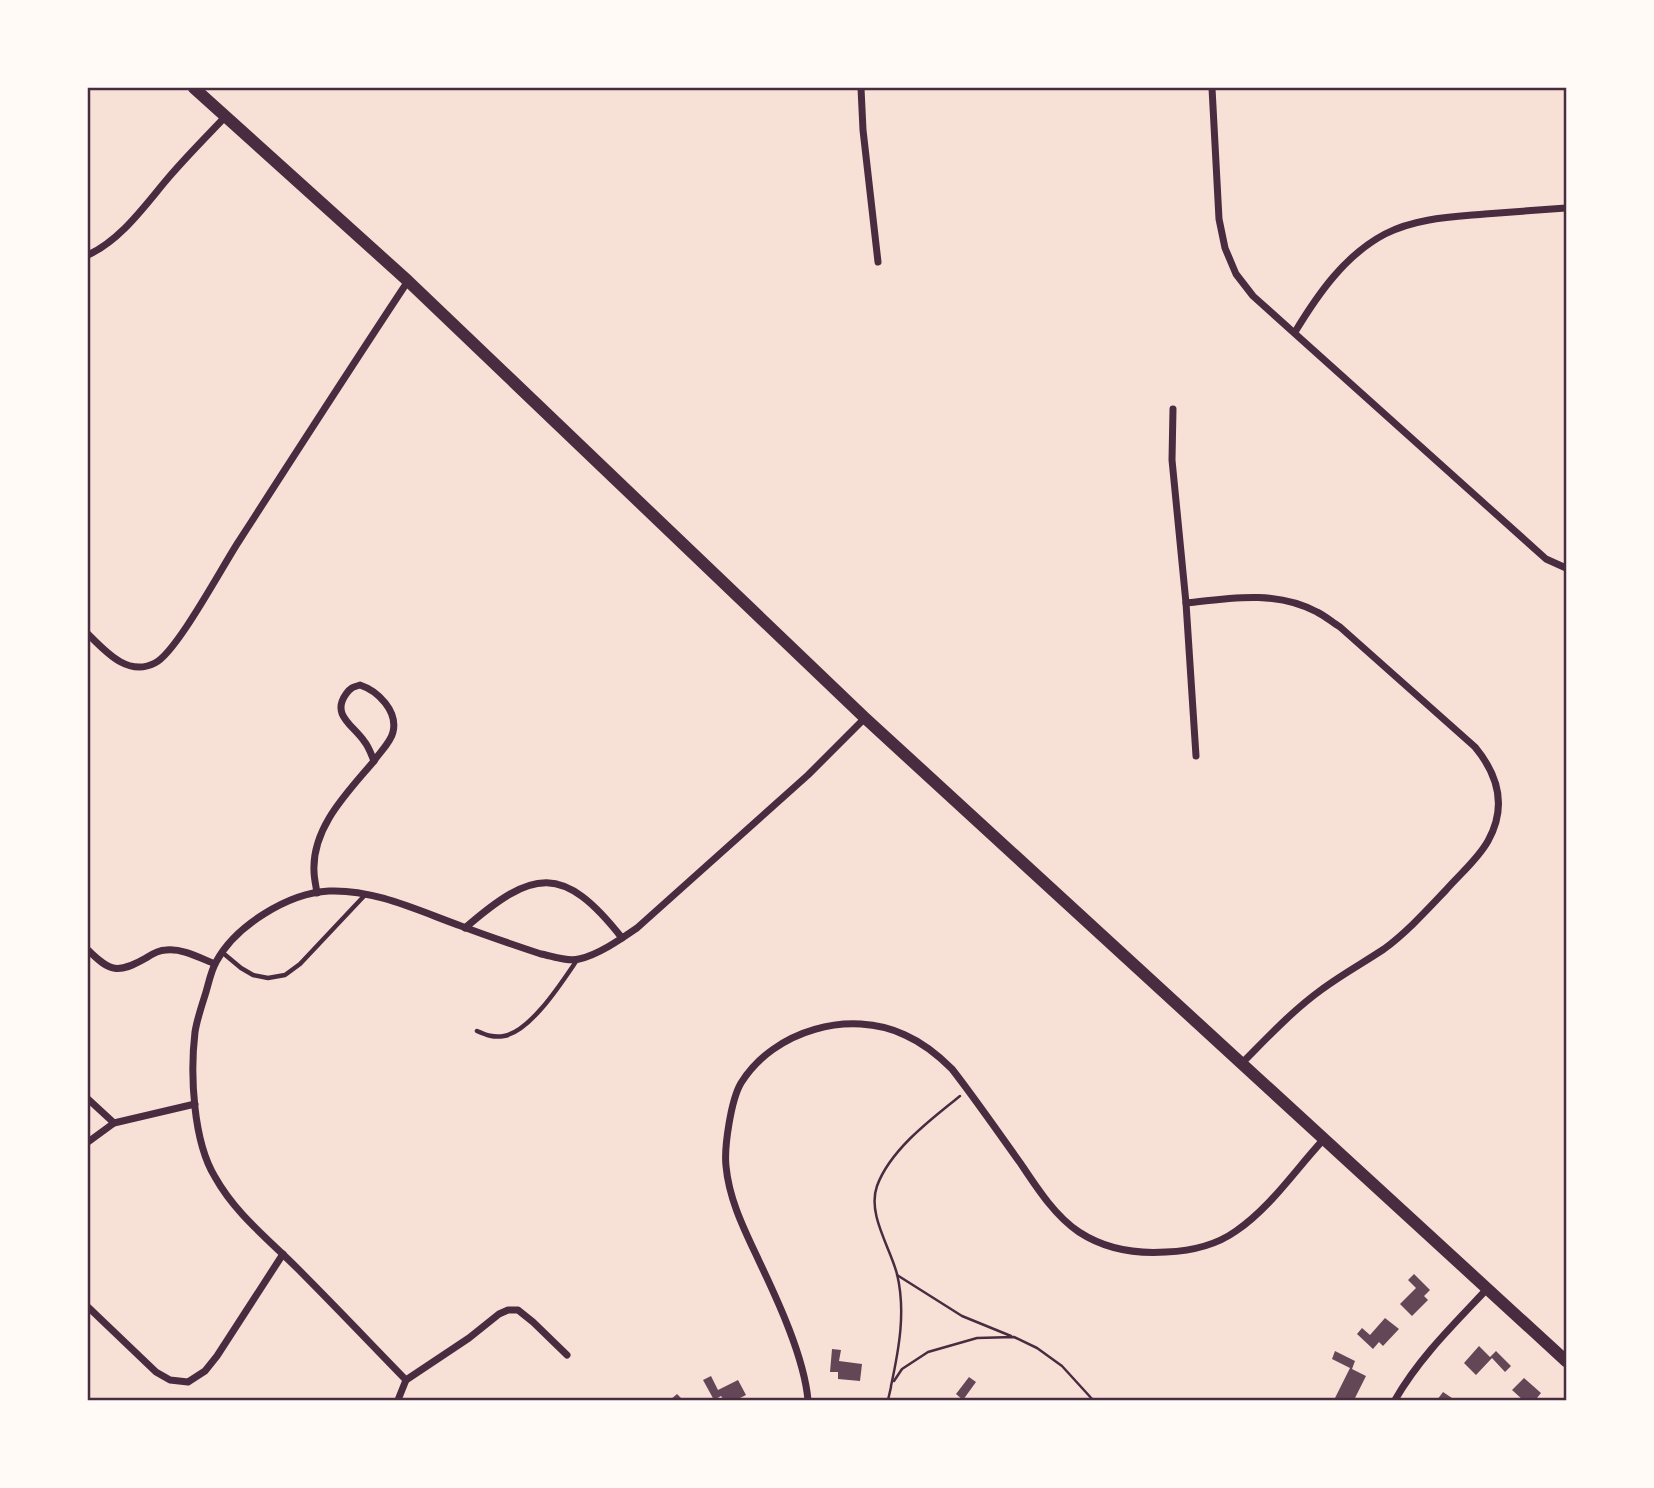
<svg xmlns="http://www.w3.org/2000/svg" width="1654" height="1488" viewBox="0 0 1654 1488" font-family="'Alegreya Sans',sans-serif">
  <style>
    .building { fill: #644757 }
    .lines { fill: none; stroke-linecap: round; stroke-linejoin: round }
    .path { stroke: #4a2c40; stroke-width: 2.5 }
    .service { stroke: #4a2c40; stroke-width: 4.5 }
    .minor { stroke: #4a2c40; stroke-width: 7 }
    .tertiary { stroke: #4a2c40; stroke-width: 12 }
    .neatline { fill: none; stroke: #4a2c40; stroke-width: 2.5 }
  </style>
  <rect width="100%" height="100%" fill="#f7e1d7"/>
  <g class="building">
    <path d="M1414 1274 1430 1290 1424 1296 1428 1300 1412 1316 1400 1304 1416 1288 1408 1280Z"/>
    <path d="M1385 1318 1399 1329 1383 1346 1379 1342 1373 1349 1357 1334 1362 1328 1370 1335Z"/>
    <path d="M1479 1346 1490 1357 1496 1351 1511 1366 1505 1372 1492 1358 1476 1375 1464 1363Z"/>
    <path d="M832 1349 841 1350 839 1361 862 1364 860 1381 838 1379V1372H830Z"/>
    <path d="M1335 1351 1355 1361 1352 1369 1366 1376 1354 1400H1334L1350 1368 1332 1359Z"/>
    <path d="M711 1376 718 1390 738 1380 746 1395 736 1400H724L721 1396 714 1400 703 1380Z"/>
    <path d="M969 1377 976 1382 963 1400 956 1394Z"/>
    <path d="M1524 1378 1541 1393 1537 1398 1540 1400H1523L1512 1390Z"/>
    <path d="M1443 1392 1455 1400H1437Z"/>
    <path d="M677 1394 683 1400H670Z"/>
  </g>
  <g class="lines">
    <g class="path">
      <path d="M897 1275 962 1316 1011 1336"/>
      <path d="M894 1381 902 1369 928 1352 977 1338 1014 1337 1037 1348 1062 1366 1093 1400"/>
      <path d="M891 1386C899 1349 906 1311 897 1274 890 1247 867 1214 877 1186 890 1150 931 1119 960 1096"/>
      <path d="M888 1400 891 1387"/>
    </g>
    <g class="service">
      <path d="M223 953 241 968 253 975 268 978 285 975 300 964 365 895"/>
      <path d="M477 1031C486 1035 494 1038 504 1036 531 1031 562 982 577 960"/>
    </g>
    <g class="minor">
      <path d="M861 88 863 130 878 262"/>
      <path d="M1212 88 1219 219 1225 248 1236 274 1253 296 1546 559 1566 568"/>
      <path d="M88 255C122 239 145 205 169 177 187 156 206 137 225 117"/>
      <path d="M1295 332C1318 294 1345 255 1385 234 1416 218 1452 217 1485 214 1512 212 1539 210 1566 208"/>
      <path d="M1173 409 1172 460 1186 603 1196 756"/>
      <path d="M1186 603C1230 598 1276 590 1317 612 1325 616 1332 622 1340 627L1475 747C1499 776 1507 807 1488 841 1478 859 1460 874 1446 890 1426 911 1407 932 1384 949 1363 963 1341 975 1321 990 1292 1011 1267 1038 1242 1063"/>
      <path d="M88 634C106 652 128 677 155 663 177 652 223 565 239 541 295 454 351 367 408 281"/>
      <path d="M360 685C378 691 398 711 393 732 391 742 380 752 374 761 371 754 369 747 364 741 353 725 331 715 346 694 350 688 353 687 360 685Z"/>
      <path d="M317 893C316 886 314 878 314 871 312 827 348 792 374 761"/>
      <path d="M465 928C533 869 563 863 622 938"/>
      <path d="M88 950C110 972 118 974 146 958 152 954 159 950 166 950 182 948 200 958 215 964"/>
      <path d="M88 1099 114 1123"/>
      <path d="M88 1142 114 1123 195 1104"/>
      <path d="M88 1307 156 1372 170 1380 188 1382 205 1371 217 1356 283 1254"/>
      <path d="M406 1380 469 1338 499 1314 508 1310H518L533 1322 567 1355"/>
      <path d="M398 1400 406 1380C369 1342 333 1304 296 1267 267 1238 235 1213 215 1177 193 1141 190 1074 195 1032 197 1019 202 1005 206 992 209 982 211 971 216 962 235 926 288 893 329 891 374 889 419 911 461 926 487 936 514 945 541 954 552 956 567 962 579 959 598 955 621 939 637 928L808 775 865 718"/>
      <path d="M808 1400C804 1357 778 1301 759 1261 745 1231 729 1200 726 1166 724 1147 731 1100 741 1083 774 1030 850 1009 905 1035 923 1043 938 1055 952 1069 976 1100 998 1132 1021 1164 1037 1188 1055 1216 1079 1232 1105 1249 1136 1254 1166 1252 1191 1251 1215 1246 1236 1231 1271 1207 1295 1170 1324 1139"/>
      <path d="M1395 1400C1419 1358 1454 1324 1487 1289"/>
    </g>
    <path class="tertiary" d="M194 88 408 281 865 718 1566 1361"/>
  </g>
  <rect width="1654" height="1488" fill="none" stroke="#fffaf5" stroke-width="178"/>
  <rect x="89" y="89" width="1476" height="1310" class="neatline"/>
</svg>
